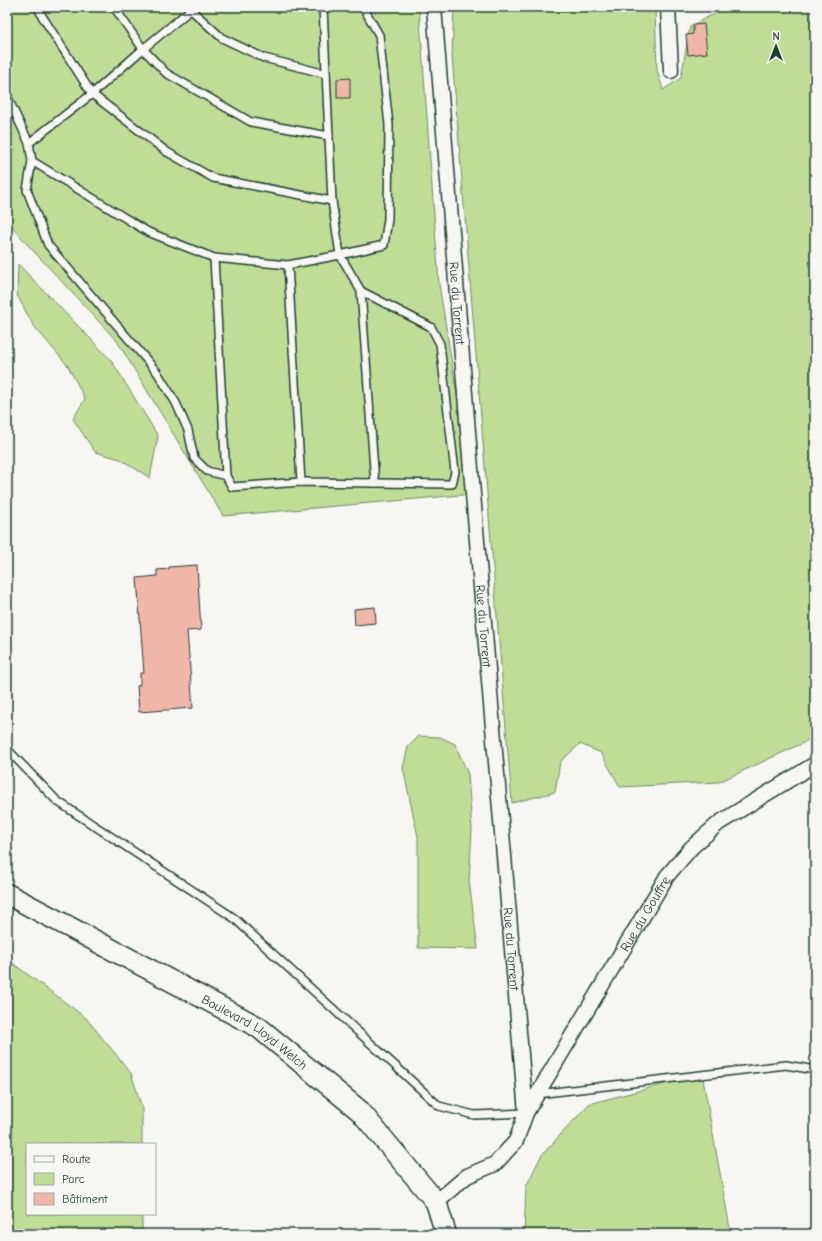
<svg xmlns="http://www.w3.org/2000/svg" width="822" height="1241" viewBox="0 0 822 1241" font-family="'Comic Neue',sans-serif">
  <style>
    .green { fill: #bfdd95; stroke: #6f8d64 }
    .building { fill: #f0b7a8; stroke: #1f3d34 }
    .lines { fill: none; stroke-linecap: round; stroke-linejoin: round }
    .service-casing { stroke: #1f3d34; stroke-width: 10 }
    .minor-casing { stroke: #1f3d34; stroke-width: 17 }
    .secondary-casing { stroke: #1f3d34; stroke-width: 23 }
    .service { stroke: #f6f6f2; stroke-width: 7 }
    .minor { stroke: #f6f6f2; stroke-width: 14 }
    .secondary { stroke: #f6f6f2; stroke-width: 20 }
    .labels { text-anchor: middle; stroke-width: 4; stroke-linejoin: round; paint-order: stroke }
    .street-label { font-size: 13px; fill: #1f3d34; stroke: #f6f6f2 }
  </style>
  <rect width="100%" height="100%" fill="#f6f6f2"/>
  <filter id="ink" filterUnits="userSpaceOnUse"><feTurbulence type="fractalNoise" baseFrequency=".025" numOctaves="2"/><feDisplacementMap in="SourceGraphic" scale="8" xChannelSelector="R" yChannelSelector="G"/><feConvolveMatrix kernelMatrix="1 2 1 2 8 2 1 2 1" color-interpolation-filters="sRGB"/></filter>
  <g filter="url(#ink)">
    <g class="green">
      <path d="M7 7H419L439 284 473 494 223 516 117 341 26 243 7 220Z"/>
      <path d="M454 7H655L657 70 663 90 681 78 690 26 728 7H815V736L801 744 719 782 620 787 601 753 580 744 560 762 555 792 512 803 452 56Z"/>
      <path d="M18 264 111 360 158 436 150 478 120 459 95 452 73 419 85 399 68 366 33 325 17 295Z"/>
      <path d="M419 736 440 737 455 744 468 774 472 830 469 881 478 949 418 948V837L403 768 408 747Z"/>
      <path d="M7 959 86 1018 131 1073 142 1108V1144H27V1214H142V1234H7Z"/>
      <path d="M702 1074 731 1234H524L526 1187 541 1156 589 1104Z"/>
    </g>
    <g class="building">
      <path d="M704 24 707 53 688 55 686 35 693 34V25Z"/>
      <path d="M350 78V98H337V79Z"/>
      <path d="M197 565 201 630 187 631 193 708 139 712 137 686 140 685V673H144L137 578 157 576V570L169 569V567Z"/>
      <path d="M375 607 376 623 355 625 354 609Z"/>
    </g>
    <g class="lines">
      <g class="service-casing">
        <g id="service">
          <path d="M38 7 42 16 92 94 167 152 213 178 332 201"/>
          <path d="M114 7 143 49 166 73 251 122 329 136"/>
          <path d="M188 7 222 38 264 58 326 74"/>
          <path d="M323 7 332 201 340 255 361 291 375 483"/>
          <path d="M7 96 29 143 32 161 148 232 214 258 288 265 340 255 384 245 388 219 389 125 379 35 363 7"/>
          <path d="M29 143 92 94 143 49 194 7"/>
          <path d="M32 161 27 190 48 245 157 372 176 403 188 430 194 458 207 471 226 476"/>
          <path d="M214 258 226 476 232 487 301 482 452 484 455 472 440 344 431 327 361 291"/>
          <path d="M288 265 301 482"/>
          <path d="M7 749 57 801 234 918 439 1106 474 1115 526 1113"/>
          <path d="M537 1094 786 1065 815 1070"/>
        </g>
      </g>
      <g class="minor-casing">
        <g id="minor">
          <path id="s1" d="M434 7 473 494 526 1113 516 1141 495 1164 467 1176 436 1202"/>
          <path d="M668 7 671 71"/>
          <path id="s2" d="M526 1113 667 876 692 847 719 823 815 764"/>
        </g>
      </g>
      <g class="secondary-casing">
        <g id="secondary">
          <path id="s3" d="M7 894 258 1027 360 1111 436 1202 446 1234"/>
        </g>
      </g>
      <use href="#service" class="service"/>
      <use href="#minor" class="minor"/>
      <use href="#secondary" class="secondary"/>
    </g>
  </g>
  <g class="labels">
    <g class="street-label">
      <text dy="5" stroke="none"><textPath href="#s1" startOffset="297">Rue du Torrent</textPath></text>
      <text dy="5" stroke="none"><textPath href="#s1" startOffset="621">Rue du Torrent</textPath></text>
      <text dy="5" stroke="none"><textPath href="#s2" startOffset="232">Rue du Gouffre</textPath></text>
      <text dy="5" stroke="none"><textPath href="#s1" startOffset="945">Rue du Torrent</textPath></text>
      <text dy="5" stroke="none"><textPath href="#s3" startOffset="284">Boulevard Lloyd Welch</textPath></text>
    </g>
  </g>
  <rect width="822" height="1241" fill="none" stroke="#f6f6f2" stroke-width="24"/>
  <rect x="12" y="12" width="798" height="1217" fill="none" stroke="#1f3d34" stroke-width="1.5" filter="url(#ink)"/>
  <rect x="26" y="1143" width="130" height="72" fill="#f6f6f2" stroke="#a0aca6"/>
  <rect x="34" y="1156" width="20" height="6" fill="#f6f6f2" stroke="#a0aca6"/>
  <text x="62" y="1163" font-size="12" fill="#1f3d34">Route</text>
  <rect x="34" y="1173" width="20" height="12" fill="#bfdd95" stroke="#a0aca6"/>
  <text x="62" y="1183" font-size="12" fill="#1f3d34">Parc</text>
  <rect x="34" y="1193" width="20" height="12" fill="#f0b7a8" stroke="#a0aca6"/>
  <text x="62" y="1203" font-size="12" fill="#1f3d34">Bâtiment</text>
  <g transform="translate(776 46)" stroke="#f6f6f2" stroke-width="3" paint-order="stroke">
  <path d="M0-3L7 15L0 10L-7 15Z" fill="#1f3d34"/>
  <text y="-6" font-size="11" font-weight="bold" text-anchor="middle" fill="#1f3d34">N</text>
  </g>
</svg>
